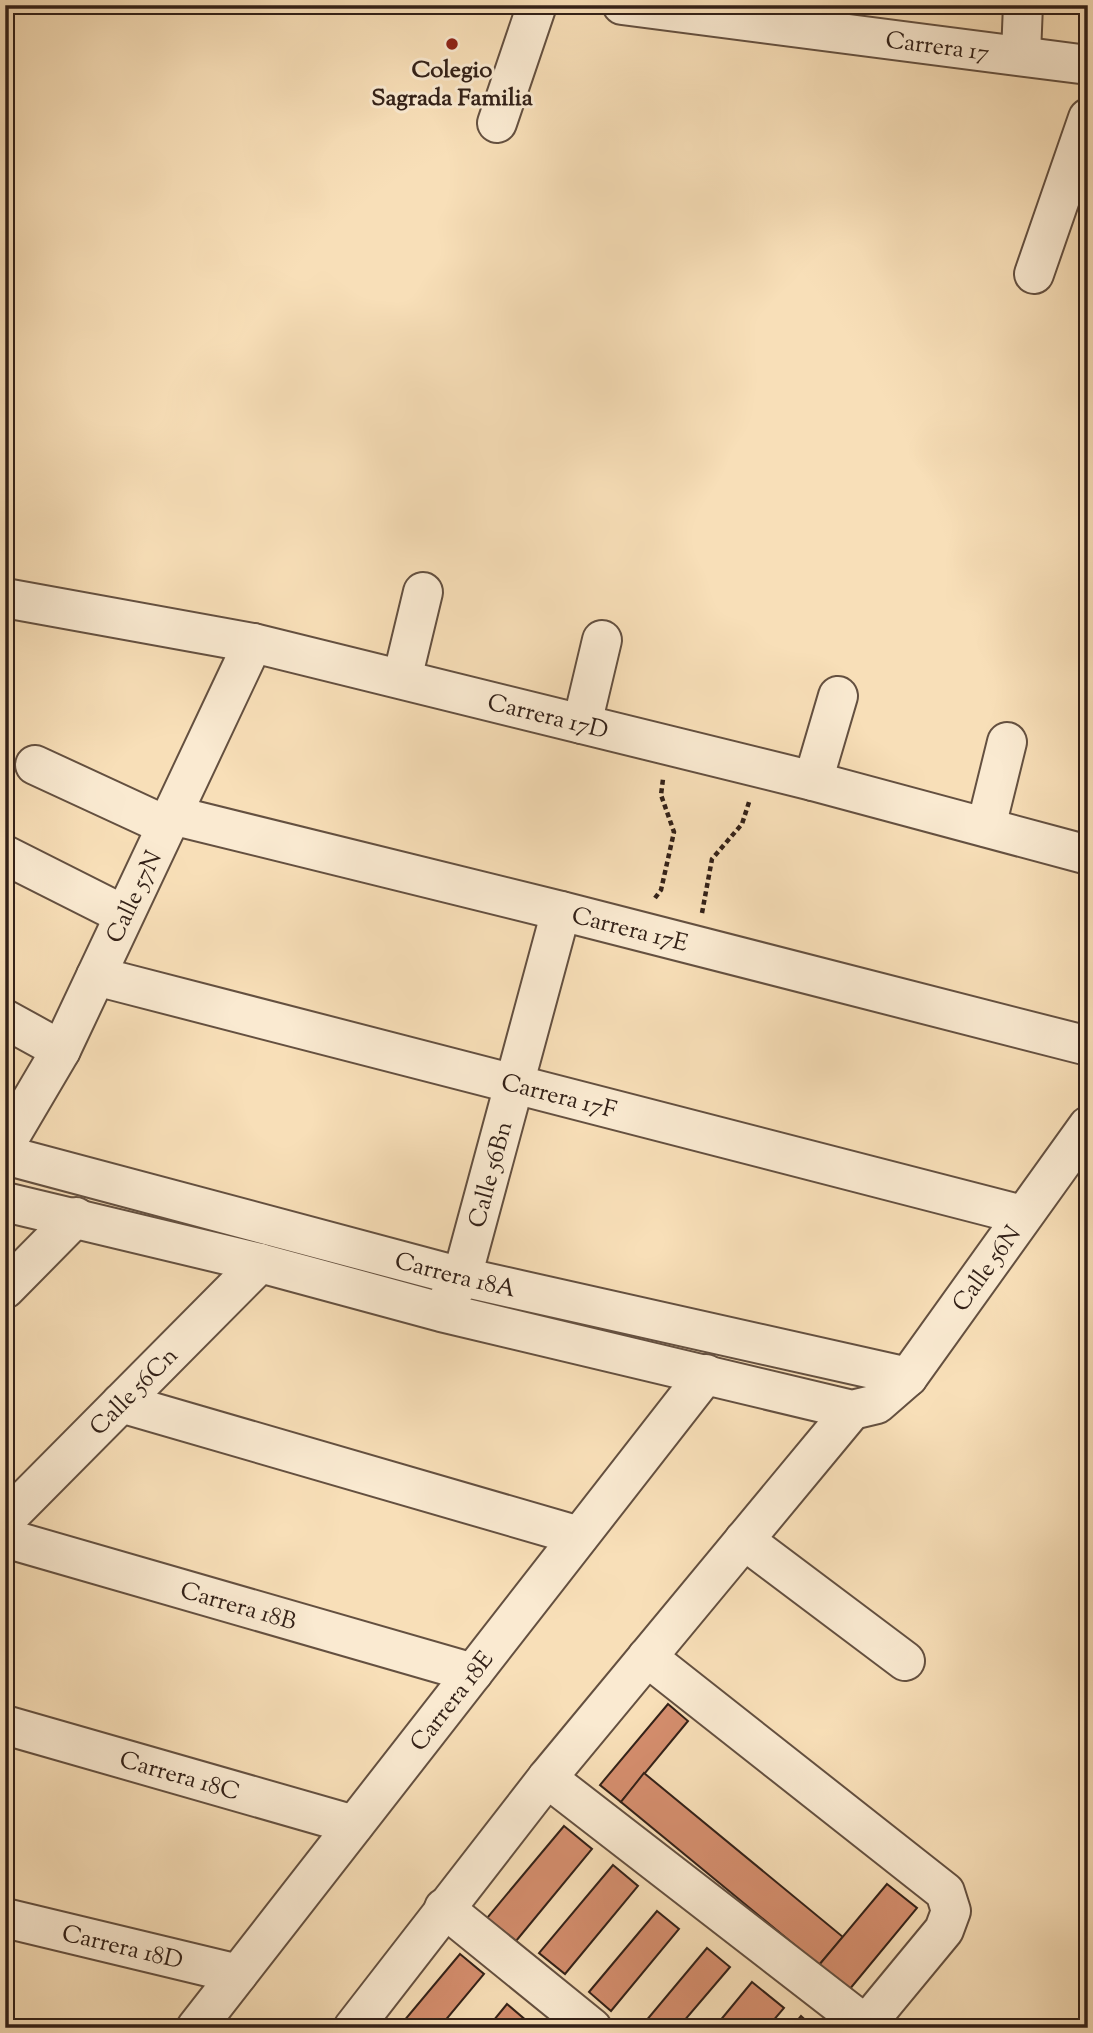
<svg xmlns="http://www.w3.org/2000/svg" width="1093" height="2033" viewBox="0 0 1093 2033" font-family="'Sorts Mill Goudy',serif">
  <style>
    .building { fill: #d58e6e; stroke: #332118; stroke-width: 2 }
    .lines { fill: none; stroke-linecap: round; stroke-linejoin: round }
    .minor-casing { stroke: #645040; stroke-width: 42 }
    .path { stroke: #332118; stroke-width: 4.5; stroke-dasharray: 5 3.5; stroke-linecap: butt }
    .minor { stroke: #faead1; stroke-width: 38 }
    .poi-dot { fill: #8f2418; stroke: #faead1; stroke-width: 2.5 }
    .labels { text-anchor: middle; stroke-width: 6; stroke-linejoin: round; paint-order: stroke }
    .street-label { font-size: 24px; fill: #332118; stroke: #faead1 }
    .poi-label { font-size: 24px; font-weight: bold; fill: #332118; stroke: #faead1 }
  </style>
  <rect width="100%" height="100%" fill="#f8dfb8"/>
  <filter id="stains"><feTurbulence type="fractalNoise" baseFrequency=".00286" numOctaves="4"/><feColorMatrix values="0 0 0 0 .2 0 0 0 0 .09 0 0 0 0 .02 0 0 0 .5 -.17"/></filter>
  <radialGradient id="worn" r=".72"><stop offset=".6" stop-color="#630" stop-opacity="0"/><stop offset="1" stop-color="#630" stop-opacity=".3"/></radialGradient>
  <g class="building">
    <path d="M668 1704 688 1721 621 1802 600 1785Z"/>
    <path d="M644 1773 843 1937 819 1965 621 1802Z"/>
    <path d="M564 1826 592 1849 516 1941 487 1918Z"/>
    <path d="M613 1865 638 1886 565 1974 539 1953Z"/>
    <path d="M887 1884 917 1908 849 1990 819 1965Z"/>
    <path d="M657 1911 679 1929 611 2011 589 1992Z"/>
    <path d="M707 1948 730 1967 678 2028H640Z"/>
    <path d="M460 1954 484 1974 439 2028H398Z"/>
    <path d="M752 1982 784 2008 767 2028H714Z"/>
    <path d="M507 2004 535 2028 489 2026Z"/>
    <path d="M801 2016 814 2028H791Z"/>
  </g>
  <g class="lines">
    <g class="minor-casing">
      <g id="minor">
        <path id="s1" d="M622 5 1088 65"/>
        <path d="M1021 54 1023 5"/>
        <path d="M497 123 537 5"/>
        <path d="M1034 274 1088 118"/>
        <path id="s2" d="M5 598 253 643 813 781 1088 855"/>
        <path d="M402 679 423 592"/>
        <path d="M582 724 602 640"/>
        <path d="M35 765 167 826"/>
        <path d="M813 781 838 696"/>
        <path id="s3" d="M172 815 561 911 1088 1046"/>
        <path d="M986 827 1007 742"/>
        <path d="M5 855 124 915"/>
        <path id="s4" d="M96 976 1022 1215"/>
        <path d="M5 1019 61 1050"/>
        <path id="s5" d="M5 1145 61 1050 253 643"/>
        <path id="s6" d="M5 1155 462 1277 908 1377"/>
        <path id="s7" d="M5 1202 260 1263 441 1312 852 1410 877 1404 908 1377 1088 1126"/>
        <path d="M5 1289 76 1217"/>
        <path id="s8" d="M449 1298 462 1277 561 911"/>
        <path d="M121 1403 579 1536"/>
        <path id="s9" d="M5 1520 260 1263"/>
        <path id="s10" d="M5 1538 473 1673"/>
        <path d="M744 1540 905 1661"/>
        <path d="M647 1657 945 1892 951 1911 944 1930 863 2028"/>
        <path id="s11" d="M5 1725 354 1825"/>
        <path d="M547 1778 866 2025"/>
        <path d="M444 1908 592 2028"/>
        <path id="s12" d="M5 1918 238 1974"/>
        <path id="s13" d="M196 2028 706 1374"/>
        <path d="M353 2028 547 1778 852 1410"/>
      </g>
    </g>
    <g class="path">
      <path d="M655 898 661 890 674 832 661 795 663 779"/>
      <path d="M702 913 712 859 742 824 750 799"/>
    </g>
    <use href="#minor" class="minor"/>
  </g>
  <circle class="poi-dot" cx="452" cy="44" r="7"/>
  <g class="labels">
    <g class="street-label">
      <text dy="8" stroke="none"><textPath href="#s1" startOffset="318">Carrera 17</textPath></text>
      <text dy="8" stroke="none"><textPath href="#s2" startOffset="556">Carrera 17D</textPath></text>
      <text dy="8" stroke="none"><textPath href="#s5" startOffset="280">Calle 57N</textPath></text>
      <text dy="8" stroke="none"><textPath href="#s3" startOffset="472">Carrera 17E</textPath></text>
      <text dy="8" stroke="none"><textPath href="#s4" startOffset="478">Carrera 17F</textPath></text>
      <text dy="8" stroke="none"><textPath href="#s8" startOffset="131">Calle 56Bn</textPath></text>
      <text dy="8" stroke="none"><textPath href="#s7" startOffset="1073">Calle 56N</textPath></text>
      <text dy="8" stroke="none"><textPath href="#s6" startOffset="466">Carrera 18A</textPath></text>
      <text dy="8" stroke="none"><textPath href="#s9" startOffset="182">Calle 56Cn</textPath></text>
      <text dy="8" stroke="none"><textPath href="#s10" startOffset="243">Carrera 18B</textPath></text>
      <text dy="8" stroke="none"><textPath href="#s13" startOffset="415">Carrera 18E</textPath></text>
      <text dy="8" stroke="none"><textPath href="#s11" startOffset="182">Carrera 18C</textPath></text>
      <text dy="8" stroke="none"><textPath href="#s12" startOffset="121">Carrera 18D</textPath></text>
    </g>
    <g class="poi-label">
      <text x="452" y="77">Colegio<tspan x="452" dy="28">Sagrada Familia</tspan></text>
    </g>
  </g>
  <rect width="1093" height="2033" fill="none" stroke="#f8dfb8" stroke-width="28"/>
  <rect x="7" y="7" width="1079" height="2019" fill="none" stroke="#332118" stroke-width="3.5"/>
  <rect x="14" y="14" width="1065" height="2005" fill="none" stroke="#332118" stroke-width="2"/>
  <rect width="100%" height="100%" filter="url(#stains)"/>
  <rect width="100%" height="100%" fill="url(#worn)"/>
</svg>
